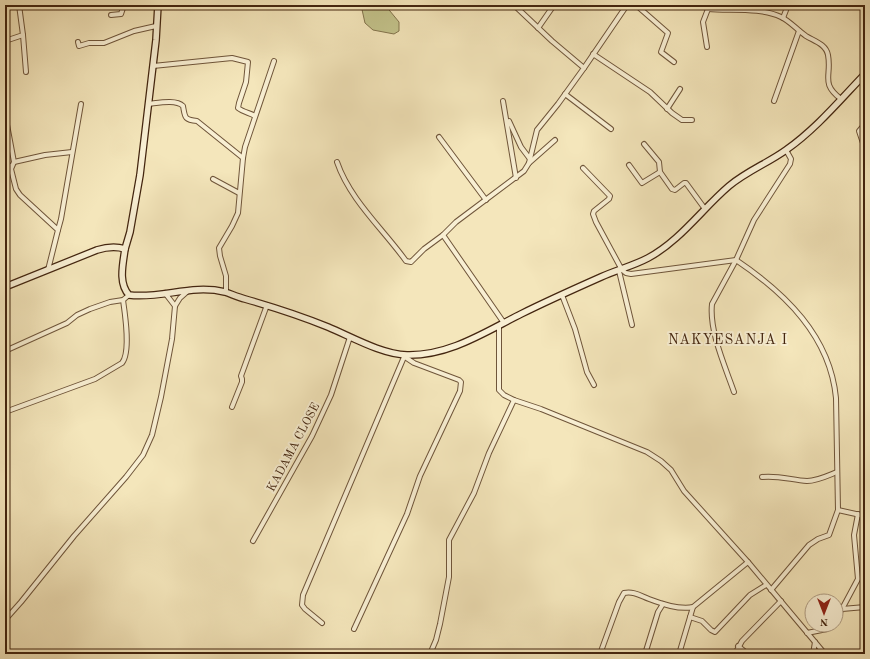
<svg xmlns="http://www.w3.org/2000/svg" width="870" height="659" viewBox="0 0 870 659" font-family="'Old Standard TT',serif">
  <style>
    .green { fill: #c3c38b; stroke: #83744d }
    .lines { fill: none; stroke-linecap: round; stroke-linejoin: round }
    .stream { stroke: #7a8174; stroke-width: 1 }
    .street-casing { stroke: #6f553a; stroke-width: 6 }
    .secondary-casing { stroke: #43250f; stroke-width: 8 }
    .street { stroke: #f8efd3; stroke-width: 4 }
    .secondary { stroke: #f8efd3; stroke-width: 5.5 }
    .labels { text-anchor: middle; stroke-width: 4; stroke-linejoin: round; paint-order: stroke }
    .street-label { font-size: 12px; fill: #43250f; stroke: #f8efd3 }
    .quarter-label { font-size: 14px; letter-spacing: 1px; fill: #43250f; stroke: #f8efd3 }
  </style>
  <rect width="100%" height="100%" fill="#f4e6bb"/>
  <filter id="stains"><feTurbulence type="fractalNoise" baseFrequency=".005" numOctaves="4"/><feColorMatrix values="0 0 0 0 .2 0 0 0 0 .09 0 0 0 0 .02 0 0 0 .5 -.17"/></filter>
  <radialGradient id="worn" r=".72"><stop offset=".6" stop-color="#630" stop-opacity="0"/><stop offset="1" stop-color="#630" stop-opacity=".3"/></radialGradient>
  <path class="green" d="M361 5H385L399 22V31L394 34 373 30 365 23Z"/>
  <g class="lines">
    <path class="stream" d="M266 6 267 5"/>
    <g class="street-casing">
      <g id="street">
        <path d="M636 5 668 33 661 52 674 62"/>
        <path d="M703 5 708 9C730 11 761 7 781 17 790 21 797 30 806 36 814 41 826 44 828 55 832 76 820 83 841 99"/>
        <path d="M111 15 121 14 124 5"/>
        <path d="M783 18 788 5"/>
        <path d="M538 28 554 5"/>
        <path d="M23 35 26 72"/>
        <path d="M5 42 8 40 23 35 19 5"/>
        <path d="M78 42 79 46 89 43H104L134 31 156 26"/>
        <path d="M707 47 703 22 708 9"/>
        <path d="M593 54 650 92 672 113 682 120H692"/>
        <path d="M153 66 232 58 248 62 246 82 239 103 238 108C243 112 250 113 255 116"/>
        <path d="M584 68 627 5"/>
        <path d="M565 94 611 129"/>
        <path d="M503 101 516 178"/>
        <path d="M774 101 799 31"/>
        <path d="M148 104C158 103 176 99 183 106 185 117 184 120 197 121L243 158"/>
        <path d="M667 109 680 89"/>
        <path d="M5 114 14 162 11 169 16 189 20 195 58 230 48 270"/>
        <path d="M509 121 521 147 530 159"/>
        <path d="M865 124 859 131 865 149"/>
        <path d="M439 137 486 200"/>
        <path d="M644 144 659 162 660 172 672 189 675 190 684 183H686L705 209"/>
        <path d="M14 162 45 155 72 152"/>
        <path d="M337 162C350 200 383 229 406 261L411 262 424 249 443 235"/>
        <path d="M529 163 555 140"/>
        <path d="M5 165 11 166"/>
        <path d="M629 165 642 183 660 172"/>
        <path d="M583 168 610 196 609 199 594 211 593 214 596 222 622 270 626 273 631 274 736 260C785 293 830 336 836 398L838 510 829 535 818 539 809 545 771 590"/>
        <path d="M213 179 239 193"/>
        <path d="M58 230 61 219 81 104"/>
        <path d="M619 271 632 325"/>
        <path d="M226 292V276L220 256 219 248 232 226 238 213 243 158 245 147 274 61"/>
        <path d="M165 293 175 306"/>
        <path d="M562 295 575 329 587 372 594 385"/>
        <path d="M504 323 443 235 456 222 524 171 529 163 537 130 558 104 584 68 552 41 514 5"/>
        <path d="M499 326V390L504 395 514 400 541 409 647 452 661 461 671 470 684 491 748 562 825 654"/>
        <path d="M5 351 67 323 77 315 90 309 110 302 123 300 129 295"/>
        <path d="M734 392C725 366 709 331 712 304L736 260 754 220 790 164 791 159 786 150"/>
        <path d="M232 407 242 382V379L241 376 267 305"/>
        <path d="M5 412 95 379 122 363C131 352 125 314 123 300"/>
        <path d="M762 477C777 475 792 480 807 481 817 481 827 476 837 472"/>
        <path d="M838 510 865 516"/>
        <path d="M253 541 312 436 331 395 350 337"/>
        <path d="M842 609 858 579 854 535 858 514"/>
        <path d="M690 617 702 621 711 630 715 632 750 595 766 585"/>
        <path d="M836 618 842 609 865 607"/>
        <path d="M5 620 21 602 74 536 126 477 143 455 152 435 161 397 172 339 175 306 180 298 189 290"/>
        <path d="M322 623 305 609 302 605 303 595 404 357"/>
        <path d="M354 629 407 514 420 476 460 391 461 382 459 380 414 363 402 355"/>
        <path d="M807 633 827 629 831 625"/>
        <path d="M738 646 748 654"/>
        <path d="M430 654 436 640 440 624 449 577V540L474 493 489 453 514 400"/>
        <path d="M600 654 619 602 624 593C634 591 641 596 649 599 662 604 679 610 693 607L748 562"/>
        <path d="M645 654 658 612 663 604"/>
        <path d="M679 654 693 607"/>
        <path d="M735 654 742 641 781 601"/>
        <path d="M813 654 815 642"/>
      </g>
    </g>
    <g class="secondary-casing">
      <g id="secondary">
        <path d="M125 249 130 232 140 175 156 40 158 5"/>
        <path d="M5 287 97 250C107 247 115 246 125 249 123 264 118 283 129 295 162 299 191 284 225 292 231 294 238 297 245 299 273 307 301 316 328 327 352 337 381 354 407 355 449 356 485 332 521 314 547 301 574 289 601 277 616 270 633 266 648 258 680 241 702 209 729 186 747 171 768 163 786 150 816 129 840 100 865 74"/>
      </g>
    </g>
    <use href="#street" class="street"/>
    <use href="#secondary" class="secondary"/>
  </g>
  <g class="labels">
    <g class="street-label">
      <text transform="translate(293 447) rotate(-62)" y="4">KADAMA CLOSE</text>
    </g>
    <g class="quarter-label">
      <text x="728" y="344">NAKYESANJA I</text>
    </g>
  </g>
  <rect width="870" height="659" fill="none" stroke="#f4e6bb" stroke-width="20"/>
  <rect x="6" y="6" width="858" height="647" fill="none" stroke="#43250f" stroke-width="2"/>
  <rect x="10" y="10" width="850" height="639" fill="none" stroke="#43250f"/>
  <g transform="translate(824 613) rotate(180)"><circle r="19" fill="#f8efd3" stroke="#b09e85"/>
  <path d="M0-3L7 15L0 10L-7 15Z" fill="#8f2418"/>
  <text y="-6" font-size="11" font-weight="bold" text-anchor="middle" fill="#43250f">N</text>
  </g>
  <rect width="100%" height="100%" filter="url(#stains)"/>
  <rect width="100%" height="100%" fill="url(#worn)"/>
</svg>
